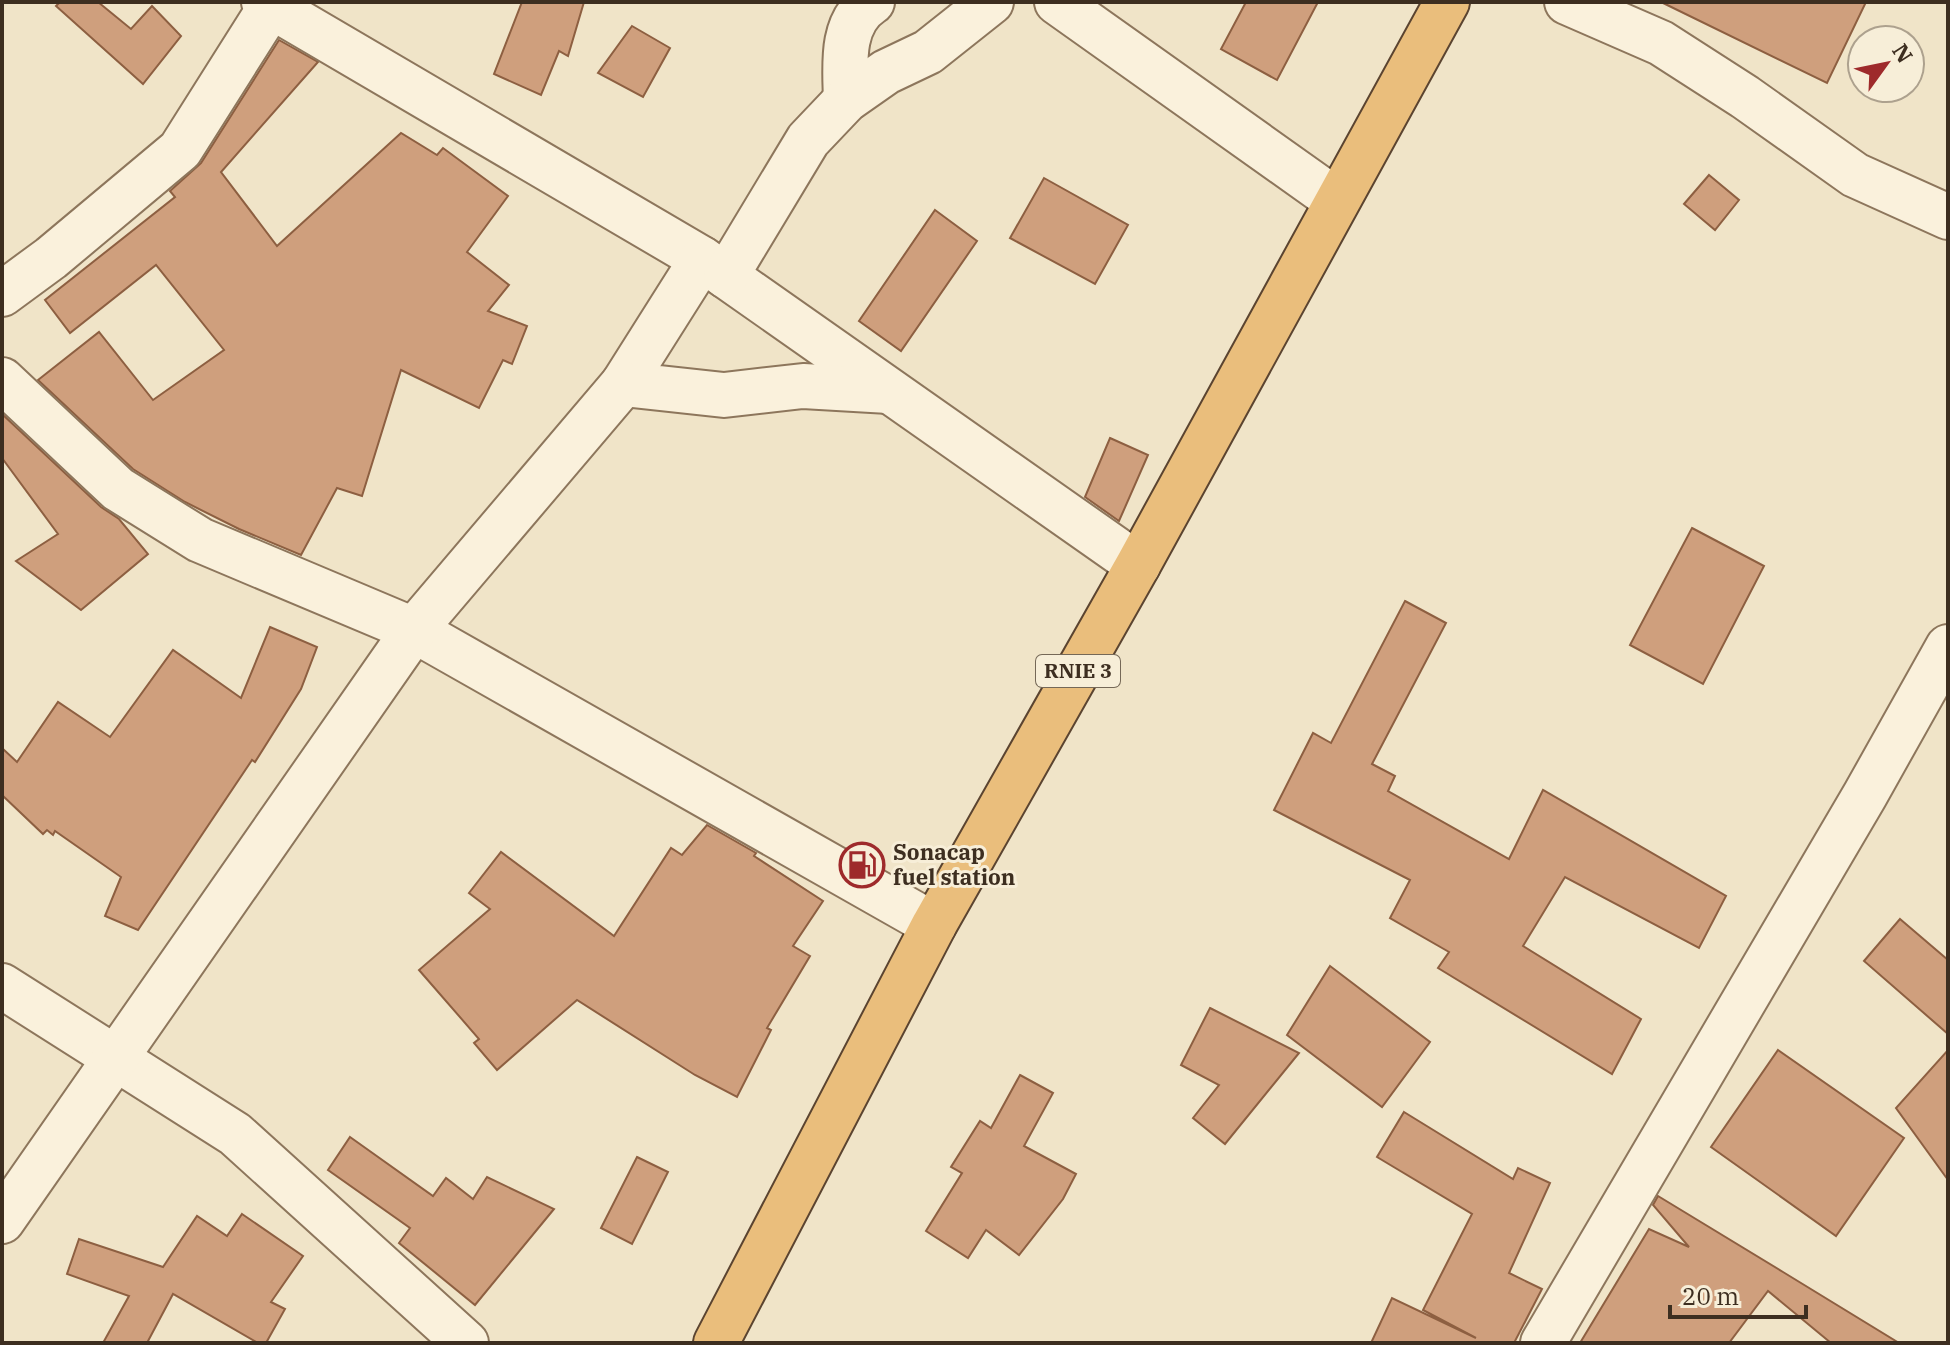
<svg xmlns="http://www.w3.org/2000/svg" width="1950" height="1345" viewBox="0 0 1950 1345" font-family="'IBM Plex Serif',serif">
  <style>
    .building { fill: #cf9f7d; stroke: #8d5f41; stroke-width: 2 }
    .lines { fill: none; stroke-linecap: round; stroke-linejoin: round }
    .minor-casing { stroke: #8d765c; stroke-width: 48 }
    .trunk-casing { stroke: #5b4430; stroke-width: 48 }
    .minor { stroke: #faf1dc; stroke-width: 44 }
    .trunk { stroke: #eabe7c; stroke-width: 44 }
    .labels { text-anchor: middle; stroke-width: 6; stroke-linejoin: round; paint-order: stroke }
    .shield { fill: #f7eed8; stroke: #756857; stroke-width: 2 }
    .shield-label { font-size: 20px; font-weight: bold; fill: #3d2e20 }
    .poi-label { font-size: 22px; font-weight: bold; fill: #3d2e20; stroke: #f7eed8; text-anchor: start }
  </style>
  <rect width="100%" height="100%" fill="#f0e4c8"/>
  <g class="building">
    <path d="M60 2H98L131 29 152 6 181 36 143 84 56 6Z"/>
    <path d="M522 2H584L568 56 559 51 541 95 494 74Z"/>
    <path d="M1246 2H1318L1277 80 1221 49Z"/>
    <path d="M1661 2H1866L1827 83Z"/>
    <path d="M632 26 670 48 643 97 598 73Z"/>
    <path d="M279 40 318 62 221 172 277 246 401 133 437 155 443 148 508 196 467 252 509 285 488 311 527 326 512 364 503 360 479 408 401 370 362 496 337 488 301 555 239 529 185 502 133 469 38 380 99 332 153 400 224 350 156 265 70 333 45 300 175 197 170 191 201 163Z"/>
    <path d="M1709 175 1739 200 1715 230 1684 204Z"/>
    <path d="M1044 178 1128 225 1095 284 1010 238Z"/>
    <path d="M935 210 977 241 901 351 859 321Z"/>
    <path d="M2 414 101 507 119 519 148 554 81 610 16 561 58 534 2 458Z"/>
    <path d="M1110 438 1148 455 1119 521 1085 497Z"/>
    <path d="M1692 528 1764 566 1703 684 1630 645Z"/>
    <path d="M1405 601 1446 623 1372 764 1395 776 1388 791 1509 859 1543 790 1726 896 1699 948 1565 877 1523 946 1641 1019 1612 1074 1438 968 1449 952 1390 918 1410 880 1274 810 1313 733 1331 743Z"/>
    <path d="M270 627 317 647 301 689 255 762 252 760 138 930 105 916 121 877 55 831 53 835 47 830 43 834 2 795V748L17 762 58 702 110 737 173 650 241 698Z"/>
    <path d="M707 825 756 853 754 856 823 901 793 946 810 956 767 1028 771 1030 737 1097 695 1075 577 1000 497 1070 474 1043 479 1039 419 970 490 909 469 893 501 852 614 936 671 848 682 855Z"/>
    <path d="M1900 919 1948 960V1034L1864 961Z"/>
    <path d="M1330 966 1430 1042 1382 1107 1287 1035Z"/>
    <path d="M1210 1008 1299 1053 1225 1144 1193 1118 1219 1085 1181 1065Z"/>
    <path d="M1778 1050 1904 1138 1836 1236 1711 1147Z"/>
    <path d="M1948 1050V1180L1896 1108Z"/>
    <path d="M1020 1075 1053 1093 1024 1146 1076 1174 1063 1199 1019 1255 986 1230 968 1258 926 1231 962 1173 951 1167 980 1121 991 1128Z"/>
    <path d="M1404 1112 1513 1179 1518 1168 1550 1183 1509 1273 1542 1289 1514 1343H1371L1392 1298 1476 1338 1423 1310 1472 1214 1377 1157Z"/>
    <path d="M350 1137 433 1196 446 1178 473 1199 487 1177 554 1209 475 1305 399 1243 410 1228 328 1170Z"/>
    <path d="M637 1157 668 1172 632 1244 601 1228Z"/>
    <path d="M1658 1196 1783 1272 1899 1343H1831L1768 1291 1729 1343H1580L1649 1229 1689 1247 1653 1205Z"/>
    <path d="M242 1214 303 1256 271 1302 285 1309 266 1343H258L173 1294 147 1343H103L129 1296 67 1274 79 1239 163 1267 197 1216 227 1236Z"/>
  </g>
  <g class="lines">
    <g class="minor-casing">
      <g id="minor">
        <path d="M264 2 702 259 1138 565"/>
        <path d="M1057 2 1337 201"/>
        <path d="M1567 2 1661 43 1745 97 1855 175 1948 217"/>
        <path d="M846 100C845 66 840 22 872 2"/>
        <path d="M702 259 623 384 724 395 803 386 889 391"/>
        <path d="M726 276 808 140 846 100 886 72 928 52 991 2"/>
        <path d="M2 294 51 258 180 150 271 6"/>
        <path d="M2 380 118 489 200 540 414 630 934 925"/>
        <path d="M2 986 235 1134 466 1343"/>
        <path d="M2 1221 414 630 623 384"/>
        <path d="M1543 1343 1865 795 1948 647"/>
      </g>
    </g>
    <g class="trunk-casing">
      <path id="trunk" d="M716 1343 934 925 1138 565 1447 2"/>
    </g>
    <use href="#minor" class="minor"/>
    <use href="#trunk" class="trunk"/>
  </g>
  <defs>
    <g id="fuel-ring" transform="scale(2.3)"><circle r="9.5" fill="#f7eed8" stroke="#9e2a2b" stroke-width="1.5"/><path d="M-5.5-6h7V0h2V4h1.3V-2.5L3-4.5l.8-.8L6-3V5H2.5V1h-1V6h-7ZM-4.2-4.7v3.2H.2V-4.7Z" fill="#9e2a2b"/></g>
  </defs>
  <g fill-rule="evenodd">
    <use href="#fuel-ring" x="862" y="865"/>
  </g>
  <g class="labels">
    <rect class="shield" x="1036" y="655" width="84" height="32" rx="6"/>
    <g class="shield-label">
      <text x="1078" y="678">RNIE 3</text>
    </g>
    <g class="poi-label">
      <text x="893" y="860">Sonacap<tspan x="893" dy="25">fuel station</tspan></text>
    </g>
  </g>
  <rect width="1950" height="1345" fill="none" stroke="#3d2e20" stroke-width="8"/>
  <g transform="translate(1886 64) rotate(57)"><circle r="38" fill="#f7eed8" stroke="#ada18e" stroke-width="2"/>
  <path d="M0-6L14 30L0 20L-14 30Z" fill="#9e2a2b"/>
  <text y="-12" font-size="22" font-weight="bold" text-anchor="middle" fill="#3d2e20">N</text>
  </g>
  <path d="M1670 1305v12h136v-12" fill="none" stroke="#3d2e20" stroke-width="4"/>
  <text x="1682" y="1305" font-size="24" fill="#3d2e20" stroke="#f7eed8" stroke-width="6" paint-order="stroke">20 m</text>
</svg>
